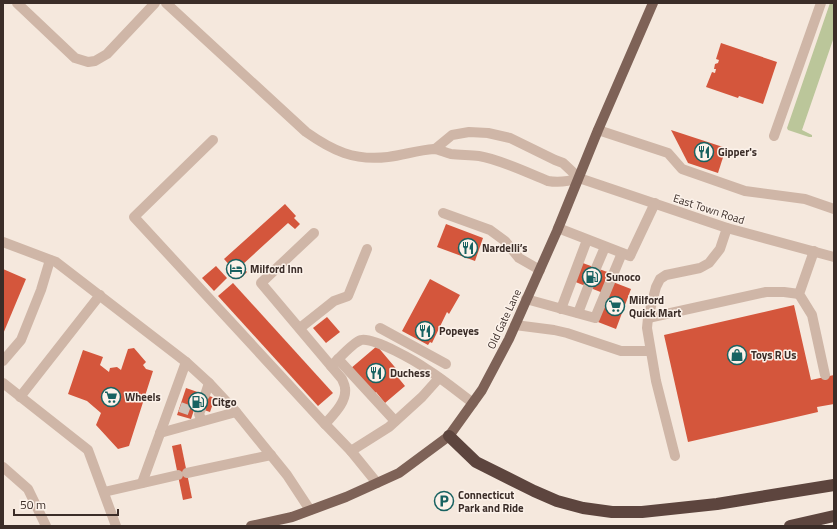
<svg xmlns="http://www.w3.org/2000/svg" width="837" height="529" viewBox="0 0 837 529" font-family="'Titillium Web',sans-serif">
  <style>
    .green { fill: #bbc69a }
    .building { fill: #d4563c }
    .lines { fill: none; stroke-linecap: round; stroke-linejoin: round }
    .minor-tunnel { stroke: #d0c3b9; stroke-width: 10; stroke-dasharray: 10 5; stroke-linecap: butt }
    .minor { stroke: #cfb6a7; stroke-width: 10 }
    .major { stroke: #7e6257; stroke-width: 10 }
    .highway { stroke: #5d453e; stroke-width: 12 }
    .labels { text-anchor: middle; stroke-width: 3; stroke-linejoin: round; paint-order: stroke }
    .poi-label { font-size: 11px; font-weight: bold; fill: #3b2d28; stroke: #fcf2ea; text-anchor: start }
    .street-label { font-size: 11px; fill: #3b2d28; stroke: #fcf2ea }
  </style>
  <rect width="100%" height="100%" fill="#f5e8dd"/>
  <path class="green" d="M830 3H834V37L802 130 812 135V137H809L788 130 787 128Z"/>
  <g class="building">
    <path d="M721 43 777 62 763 104 739 96 738 98 706 87 712 72 715 73 716 69H714L715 64 718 63 719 60 716 59Z"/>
    <path d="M671 130 726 148 718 173 688 163Z"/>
    <path d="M285 204 296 216 294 218 300 224 295 229 288 223 241 266 247 272 241 278 224 259Z"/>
    <path d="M446 224 483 238 475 261 437 247Z"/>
    <path d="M580 262 610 273 603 293 573 281Z"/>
    <path d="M216 266 227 278 214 291 202 278Z"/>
    <path d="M3 269 26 279 3 334Z"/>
    <path d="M430 279 460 295 449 314 447 312 432 343 430 342 428 345 402 331Z"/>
    <path d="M613 282 631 289 616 329 598 322Z"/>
    <path d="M233 283 333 393 318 406 218 296Z"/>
    <path d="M794 305 811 380 834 375V404L817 407 818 412 688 442 664 335Z"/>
    <path d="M327 317 340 332 326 343 313 328Z"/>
    <path d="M377 346 399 372 396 375 405 386 385 403 376 392 373 395 350 369Z"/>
    <path d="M134 348 146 362 143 365 146 369 153 371 129 446 118 449 96 425 101 413 87 401 68 394 83 350 103 357 100 365 109 372 110 368 117 367 121 370 128 349Z"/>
    <path d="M186 388 215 398 210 412 195 407 191 419 177 415Z"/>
    <path d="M181 444 192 498 183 500 172 446Z"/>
  </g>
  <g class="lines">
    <g class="minor-tunnel">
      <path d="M588 287 596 268"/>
      <path d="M180 407 194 412"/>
    </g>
    <g class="minor">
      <path d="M17 3 75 58 88 62 95 61 107 54 155 3"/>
      <path d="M166 3 306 132C333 151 354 161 388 157 404 155 418 150 434 149 439 149 445 153 451 154 460 155 470 155 479 156 499 159 528 173 548 181 559 183 567 182 579 178"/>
      <path d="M598 130 668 153 682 169 745 191 805 199 834 209"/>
      <path d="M774 136 821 3"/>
      <path d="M213 140 134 217 325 424"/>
      <path d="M435 149 452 135 469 132 488 133 510 138 555 160 563 163 579 178 727 228 834 257"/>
      <path d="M443 213 490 230 505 241 519 258 540 270"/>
      <path d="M558 228 630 256 655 203"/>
      <path d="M314 233 261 283 342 379C343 382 345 385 345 388 347 402 333 415 325 424L351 451 377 483"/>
      <path d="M3 242 56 262 186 362 209 383 236 412 287 475 310 510"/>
      <path d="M814 251 799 294 812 315 825 375"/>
      <path d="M596 268 605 247"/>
      <path d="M526 299 595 318 622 253"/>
      <path d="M561 309 587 240"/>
      <path d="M578 313 588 287"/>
      <path d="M648 318 766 292H784L799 294"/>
      <path d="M515 325 554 330 567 333 621 351H650"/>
      <path d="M300 328 334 301 348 296 367 249"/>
      <path d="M380 328 446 364"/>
      <path d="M338 359 395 421"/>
      <path d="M3 361 21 340 41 290 50 260"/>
      <path d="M331 366C339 359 352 343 361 340 374 337 417 362 428 370 444 380 458 392 473 403"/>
      <path d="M3 383 88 450 116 526"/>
      <path d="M205 395 209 383"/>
      <path d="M20 397 100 295"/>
      <path d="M201 409 199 414 202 421"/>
      <path d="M160 433 236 412"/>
      <path d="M351 451 389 427 422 397 439 378"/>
      <path d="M675 456 656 381 647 328 648 318 656 287 660 279 666 275 700 268 709 263 720 249 727 228"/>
      <path d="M3 467 28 489 46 526"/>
      <path d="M187 473 271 455"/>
      <path d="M142 483 186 362"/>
      <path d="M104 492 178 475"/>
    </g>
    <path class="major" d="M251 526 292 517 346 497 377 483 399 473 449 436 482 390 509 339 557 231 598 130 653 3"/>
    <g class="highway">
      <path d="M449 436 476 462 534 491 557 501 583 508 612 512H642L717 504 834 485"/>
      <path d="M790 526 834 516"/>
    </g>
  </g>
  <defs>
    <g id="restaurant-ring" transform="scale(1)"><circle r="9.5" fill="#fcf2ea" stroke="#186261" stroke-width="1.5"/><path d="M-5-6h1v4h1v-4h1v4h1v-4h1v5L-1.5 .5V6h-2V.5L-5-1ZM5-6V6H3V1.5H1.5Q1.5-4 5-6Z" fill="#186261"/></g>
    <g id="hotel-ring" transform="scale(1)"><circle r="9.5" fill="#fcf2ea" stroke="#186261" stroke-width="1.5"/><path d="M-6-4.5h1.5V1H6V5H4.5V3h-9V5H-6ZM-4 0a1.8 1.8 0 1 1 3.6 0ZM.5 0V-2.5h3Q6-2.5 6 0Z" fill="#186261"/></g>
    <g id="fuel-ring" transform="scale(1)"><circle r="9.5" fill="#fcf2ea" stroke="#186261" stroke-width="1.5"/><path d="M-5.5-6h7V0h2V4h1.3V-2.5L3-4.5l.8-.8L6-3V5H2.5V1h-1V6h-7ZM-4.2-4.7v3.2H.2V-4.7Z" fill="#186261"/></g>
    <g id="supermarket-ring" transform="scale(1)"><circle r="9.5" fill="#fcf2ea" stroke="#186261" stroke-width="1.5"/><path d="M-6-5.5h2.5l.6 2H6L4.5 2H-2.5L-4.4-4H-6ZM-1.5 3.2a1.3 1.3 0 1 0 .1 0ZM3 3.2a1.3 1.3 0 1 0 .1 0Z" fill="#186261"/></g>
    <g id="shop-ring" transform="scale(1)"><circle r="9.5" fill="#fcf2ea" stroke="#186261" stroke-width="1.5"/><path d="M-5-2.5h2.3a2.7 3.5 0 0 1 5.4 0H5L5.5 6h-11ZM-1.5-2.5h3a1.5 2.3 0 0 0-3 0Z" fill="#186261"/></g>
    <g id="parking-ring" transform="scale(1)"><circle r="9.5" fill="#fcf2ea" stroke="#186261" stroke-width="1.5"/><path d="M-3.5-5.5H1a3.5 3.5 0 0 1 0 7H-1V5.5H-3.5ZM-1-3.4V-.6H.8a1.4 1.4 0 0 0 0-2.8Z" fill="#186261"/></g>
  </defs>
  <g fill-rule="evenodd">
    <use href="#restaurant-ring" x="704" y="152"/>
    <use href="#restaurant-ring" x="468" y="248"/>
    <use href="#hotel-ring" x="236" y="269"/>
    <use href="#fuel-ring" x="592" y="277"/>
    <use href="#supermarket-ring" x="615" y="306"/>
    <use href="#restaurant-ring" x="425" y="331"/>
    <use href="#shop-ring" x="737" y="355"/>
    <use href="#restaurant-ring" x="376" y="373"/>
    <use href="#supermarket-ring" x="111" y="397"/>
    <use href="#fuel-ring" x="198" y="402"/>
    <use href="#parking-ring" x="444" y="501"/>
  </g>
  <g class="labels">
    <g class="poi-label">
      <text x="718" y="156">Gipper's</text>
      <text x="482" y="252">Nardelli’s</text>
      <text x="250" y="273">Milford Inn</text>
      <text x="606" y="281">Sunoco</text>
      <text x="629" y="304">Milford<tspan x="629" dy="13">Quick Mart</tspan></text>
      <text x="439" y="335">Popeyes</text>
      <text x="751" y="359">Toys R Us</text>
      <text x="390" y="377">Duchess</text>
      <text x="125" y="401">Wheels</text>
      <text x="212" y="406">Citgo</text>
      <text x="458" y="499">Connecticut<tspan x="458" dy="13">Park and Ride</tspan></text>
    </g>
    <g class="street-label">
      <text transform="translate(709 209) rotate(18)" y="4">East Town Road</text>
      <text transform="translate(504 319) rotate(-65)" y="4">Old Gate Lane</text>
    </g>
  </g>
  <rect width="837" height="529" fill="none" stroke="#3b2d28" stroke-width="8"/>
  <path d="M14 509v6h104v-6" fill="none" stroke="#3b2d28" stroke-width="2"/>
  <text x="20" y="509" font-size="12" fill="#3b2d28" stroke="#fcf2ea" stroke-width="3" paint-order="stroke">50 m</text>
</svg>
